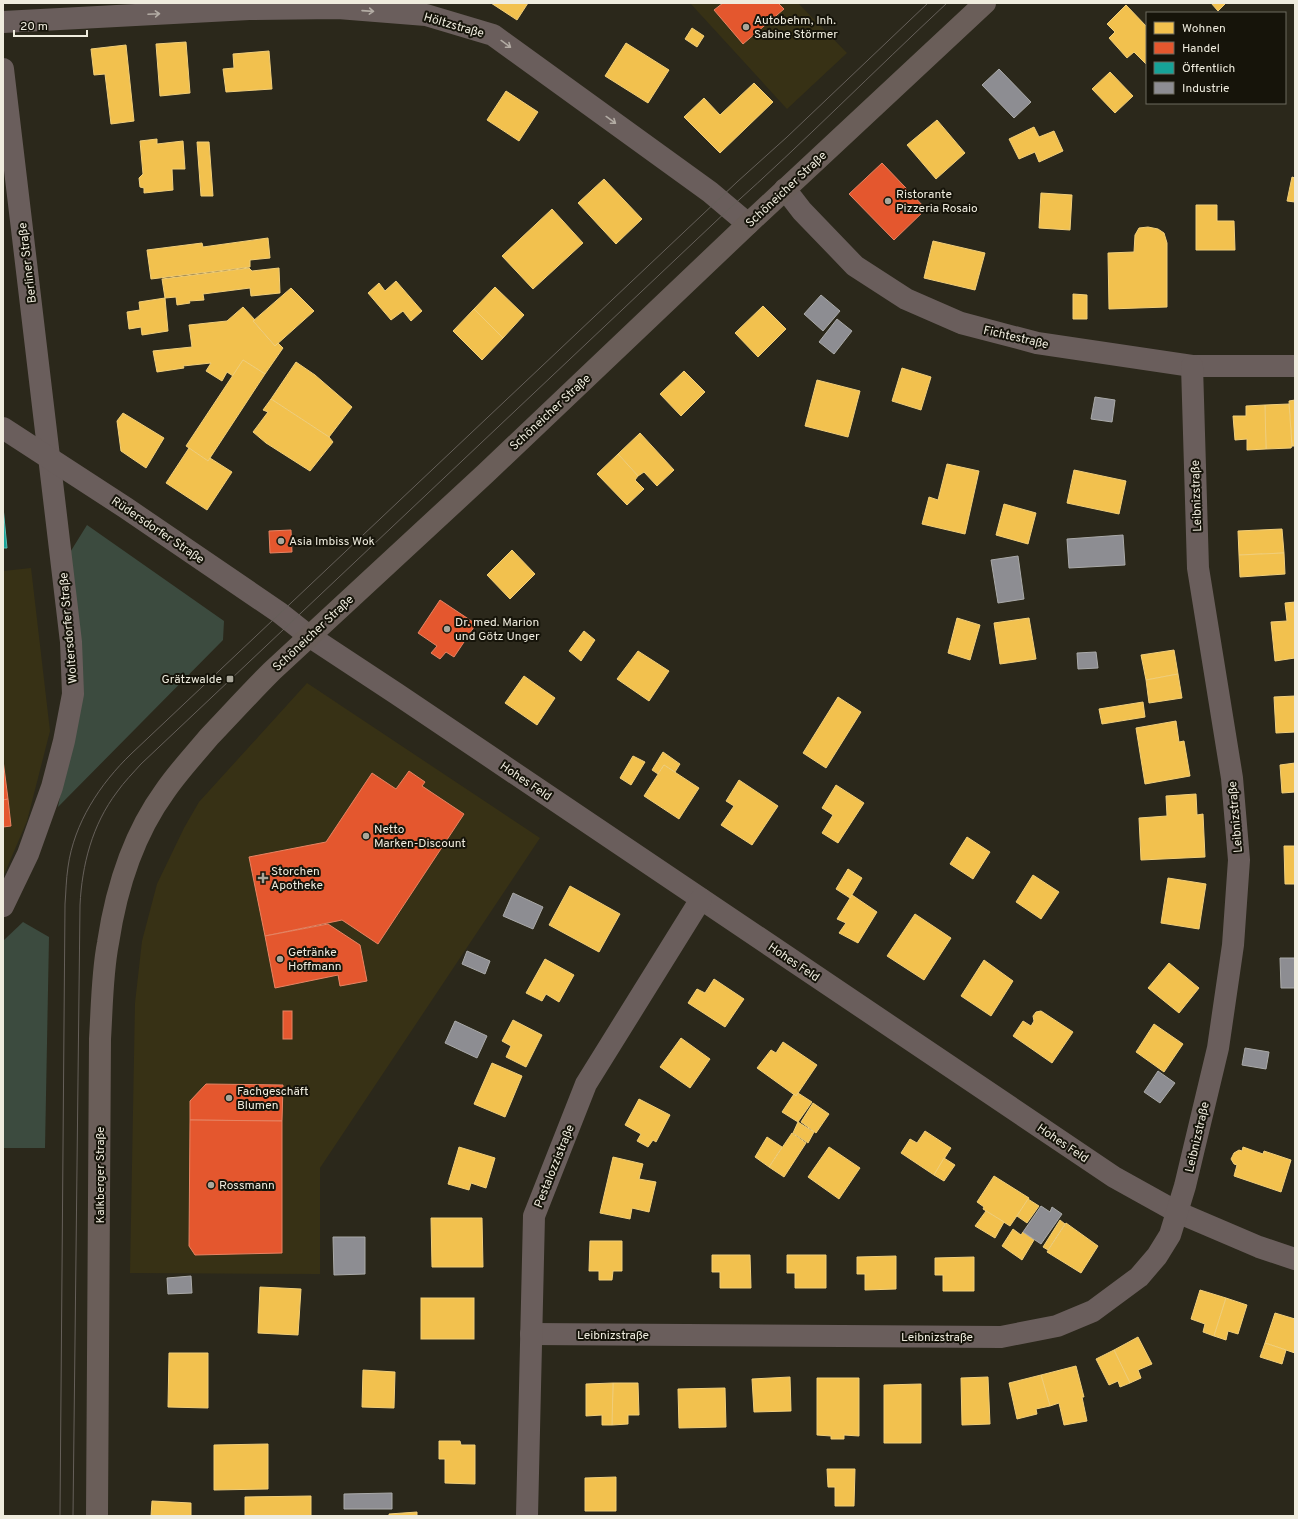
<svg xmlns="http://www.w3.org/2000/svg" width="1298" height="1519" viewBox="0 0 1298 1519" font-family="Overpass,sans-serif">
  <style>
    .built { fill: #373115 }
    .green { fill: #3c4b3f }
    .homes { fill: #f2c14e; stroke: #f1ce79 }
    .shops { fill: #e4572e; stroke: #e78463 }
    .public { fill: #17a398; stroke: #58b9ad }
    .industry { fill: #8d8d92; stroke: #aaaaa9 }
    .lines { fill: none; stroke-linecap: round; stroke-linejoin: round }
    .minor { stroke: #6a5e5c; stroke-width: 22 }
    .major { stroke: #6a5e59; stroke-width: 22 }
    .tram { stroke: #66605a; stroke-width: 1 }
    .oneway { stroke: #b3aca4 }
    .poi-dot { fill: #aaa79a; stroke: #16140a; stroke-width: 1.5 }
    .labels { text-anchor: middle; stroke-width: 4; stroke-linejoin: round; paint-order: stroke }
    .poi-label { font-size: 12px; fill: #efecde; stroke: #16140a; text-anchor: start }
    .street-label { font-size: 12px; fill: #efecde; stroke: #16140a }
  </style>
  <rect width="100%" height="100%" fill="#2b281b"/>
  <g class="built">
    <path d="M690 3H798L847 53 787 109Z"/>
    <path d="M31 568 50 731 27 821 3 877V571Z"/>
    <path d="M307 683 540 838 320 1168V1274L130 1273 135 1003 142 941 157 884 184 828 199 802Z"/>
  </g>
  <g class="green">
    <path d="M87 525 224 621 223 640 58 807 78 707 69 554Z"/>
    <path d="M23 922 49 937 45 1148H3V941Z"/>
  </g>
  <g class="homes">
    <path d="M491 3H528L517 20Z"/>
    <path d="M1211 3H1226L1218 11Z"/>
    <path d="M1126 5 1147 27V65L1134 52 1127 58 1109 38 1115 32 1107 24Z"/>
    <path d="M692 28 704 36 697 47 685 39Z"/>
    <path d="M186 42 190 93 160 96 156 44Z"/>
    <path d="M626 43 669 70 648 103 605 76Z"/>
    <path d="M126 45 134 121 111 124 105 74 94 75 91 49Z"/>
    <path d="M269 51 272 89 226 92 223 69 234 68 233 54Z"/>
    <path d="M1110 72 1133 96 1115 113 1092 89Z"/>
    <path d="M754 83 773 102 720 153 684 117 704 98 720 115Z"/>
    <path d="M506 91 538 112 519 141 487 120Z"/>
    <path d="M937 120 965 153 936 179 907 145Z"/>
    <path d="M1034 127 1039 137 1054 131 1063 151 1039 162 1035 152 1019 159 1009 139Z"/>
    <path d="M157 139V144L183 141 185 169H172L173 190 144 193V188L140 187 139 178 143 174 140 141Z"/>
    <path d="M197 142H209L213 196H201Z"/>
    <path d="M1292 177 1295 178V202L1287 201Z"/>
    <path d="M604 179 642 219 616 244 578 203Z"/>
    <path d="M1041 193 1072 195 1070 230 1039 228Z"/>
    <path d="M1196 205H1217V221H1234L1235 250H1196Z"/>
    <path d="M552 209 583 243 533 289 502 256Z"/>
    <path d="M1148 227 1158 229 1164 233 1167 243V307L1109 309 1108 253 1134 252 1135 235 1139 228Z"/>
    <path d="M268 238 270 258 250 260V267L151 279 147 250 202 243 203 247Z"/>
    <path d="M933 241 985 253 975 290 924 278Z"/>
    <path d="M249 268 252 271 279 268 280 293 251 296 250 288 203 294 204 300 189 301 190 303 177 305 176 297 165 298 162 279Z"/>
    <path d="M396 281 422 311 411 321 403 311 391 320 368 293 379 283 385 291Z"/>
    <path d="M495 287 524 315 503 338 474 309Z"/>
    <path d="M291 288 314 311 275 346 253 321Z"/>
    <path d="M1073 294 1087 295V319H1073Z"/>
    <path d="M165 298 168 331 142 335 141 327 129 329 127 312 140 310 139 302Z"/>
    <path d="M763 306 786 329 758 357 735 333Z"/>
    <path d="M243 307 255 320 253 321 275 346 278 343 283 348 265 374 243 360 233 376 227 372 222 381 206 371 211 363 183 366 184 368 157 372 153 351 192 347 189 325 227 321Z"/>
    <path d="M474 309 503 338 482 360 453 331Z"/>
    <path d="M243 360 265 374 208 461 186 446Z"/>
    <path d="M296 362 315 375 352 407 329 437 271 399Z"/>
    <path d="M902 368 931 377 921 410 892 401Z"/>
    <path d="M684 371 705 392 681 416 660 394Z"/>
    <path d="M817 380 860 391 848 437 805 426Z"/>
    <path d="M271 399 329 437 333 442 310 471 266 443 253 432 268 412 263 410Z"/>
    <path d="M1295 400V446H1292L1289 401Z"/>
    <path d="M1289 404 1292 446 1291 448 1266 449 1265 405Z"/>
    <path d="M1265 405 1266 449 1247 450V439L1235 440 1233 416H1246V406Z"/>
    <path d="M123 413 164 438 146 468 121 451 117 421Z"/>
    <path d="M640 433 674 470 657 486 644 472 638 476 618 454Z"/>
    <path d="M189 448 208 461 210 458 232 472 207 510 166 483Z"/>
    <path d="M618 454 638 476 635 480 644 489 627 505 597 474Z"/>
    <path d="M947 464 979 471 965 534 922 524 929 497 938 500Z"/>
    <path d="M1074 470 1126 481 1119 514 1067 503Z"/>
    <path d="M1004 504 1036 513 1028 544 996 535Z"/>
    <path d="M1282 529 1284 553 1239 555 1238 531Z"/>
    <path d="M512 550 535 574 510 599 487 575Z"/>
    <path d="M1284 553 1285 574 1240 577 1239 555Z"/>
    <path d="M1295 602V658L1275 661 1271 622 1287 621 1285 603Z"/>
    <path d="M957 618 980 625 970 660 948 653Z"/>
    <path d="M1029 618 1036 659 1000 664 994 623Z"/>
    <path d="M584 631 595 640 581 661 569 651Z"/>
    <path d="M1174 650 1178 674 1146 680 1141 655Z"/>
    <path d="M638 651 669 671 649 701 617 679Z"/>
    <path d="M1178 674 1182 698 1149 703 1146 680Z"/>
    <path d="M524 676 555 698 537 725 505 703Z"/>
    <path d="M1295 696V732L1276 733 1274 697Z"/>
    <path d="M838 697 861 712 826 768 803 753Z"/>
    <path d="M1143 702 1145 717 1102 724 1099 709Z"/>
    <path d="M1176 721 1179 742 1184 741 1190 776 1145 784 1136 728Z"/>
    <path d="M663 752 680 764 675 772 664 765 658 774 652 770Z"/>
    <path d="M633 756 645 762 631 785 620 778Z"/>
    <path d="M1295 763V792L1282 793 1280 765Z"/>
    <path d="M664 765 699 788 679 819 644 796Z"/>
    <path d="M739 780 778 806 752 845 721 825 734 806 726 801Z"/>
    <path d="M836 785 864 803 838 843 822 833 833 815 822 808Z"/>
    <path d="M1196 794 1197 815 1203 814 1205 857 1141 860 1139 818 1167 816 1166 796Z"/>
    <path d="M967 837 990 852 973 879 950 864Z"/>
    <path d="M1284 846H1295V884H1285Z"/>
    <path d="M848 869 862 878 850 898 836 889Z"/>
    <path d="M1033 875 1059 892 1041 919 1016 902Z"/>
    <path d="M1168 878 1206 884 1199 929 1161 923Z"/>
    <path d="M570 886 620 914 599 952 549 925Z"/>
    <path d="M852 895 877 912 858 943 839 933 846 923 837 919Z"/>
    <path d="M915 914 951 938 924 980 887 956Z"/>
    <path d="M545 959 574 975 559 1002 546 994 542 1001 526 993Z"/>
    <path d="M984 960 1013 981 991 1016 961 996Z"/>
    <path d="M1169 963 1199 988 1179 1013 1148 988Z"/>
    <path d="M714 979 744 999 725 1027 688 1003 697 989 705 993Z"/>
    <path d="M1041 1011 1073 1032 1052 1063 1013 1036 1023 1021 1031 1026 1034 1021 1033 1016 1036 1012Z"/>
    <path d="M513 1020 542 1035 526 1067 506 1057 511 1046 502 1041Z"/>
    <path d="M1154 1024 1183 1044 1164 1072 1136 1052Z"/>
    <path d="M681 1038 710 1059 690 1088 660 1067Z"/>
    <path d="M783 1042 817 1065 796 1096 757 1068 771 1050 776 1053Z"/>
    <path d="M492 1063 522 1076 505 1117 474 1104Z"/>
    <path d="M798 1093 812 1102 798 1122 782 1112 794 1094 796 1096Z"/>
    <path d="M639 1099 670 1115 656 1142 653 1140 648 1147 637 1141 641 1134 625 1125Z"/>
    <path d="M813 1103 829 1114 816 1133 801 1122Z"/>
    <path d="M798 1122 814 1132 808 1143 793 1133Z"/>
    <path d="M925 1131 951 1148 934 1175 901 1153 910 1139 917 1143Z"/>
    <path d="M792 1133 806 1143 784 1177 769 1167Z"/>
    <path d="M767 1137 782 1147 769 1167 755 1157Z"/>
    <path d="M459 1147 495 1158 486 1188 471 1183 469 1190 448 1184Z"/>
    <path d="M829 1147 860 1168 839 1199 808 1177Z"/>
    <path d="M1243 1147 1263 1154 1264 1151 1291 1160 1281 1192 1234 1176 1237 1165 1234 1164 1231 1159 1234 1153 1239 1150 1242 1151Z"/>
    <path d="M613 1157 643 1164 639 1179 656 1182 649 1212 632 1208 630 1219 600 1213Z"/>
    <path d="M944 1158 955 1165 944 1181 934 1175Z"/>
    <path d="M994 1176 1029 1198 1010 1226 983 1209 984 1207 977 1202Z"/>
    <path d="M1028 1199 1039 1206 1027 1223 1017 1216Z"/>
    <path d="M986 1211 1004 1222 995 1238 975 1226Z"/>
    <path d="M431 1218H482L483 1267H432Z"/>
    <path d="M1060 1220 1065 1224 1048 1250 1043 1247Z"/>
    <path d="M1066 1223 1098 1246 1081 1273 1047 1252Z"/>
    <path d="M1013 1229 1021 1235 1023 1232 1034 1240 1022 1260 1002 1246Z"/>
    <path d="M590 1241H622V1271H613L612 1280H599V1271H589Z"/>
    <path d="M712 1255H750L751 1288H720V1272H712Z"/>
    <path d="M787 1255H826V1288H795V1273H787Z"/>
    <path d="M896 1256V1289L865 1290V1274H857V1257Z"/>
    <path d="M974 1257V1291H943V1275H935V1258Z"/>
    <path d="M260 1287 301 1289 298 1335 258 1333Z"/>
    <path d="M1200 1290 1226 1298 1214 1336 1203 1332 1205 1324 1191 1319Z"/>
    <rect x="421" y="1298" width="53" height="41"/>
    <path d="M1226 1298 1247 1305 1238 1334 1228 1331 1226 1340 1214 1336Z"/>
    <path d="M1275 1313 1295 1319V1353L1265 1343Z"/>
    <path d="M1138 1337 1152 1364 1138 1370 1141 1378 1130 1383 1114 1350Z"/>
    <path d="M1265 1343 1286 1350 1282 1364 1260 1357Z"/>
    <path d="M1114 1350 1130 1383 1120 1387 1118 1381 1109 1385 1096 1359Z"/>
    <path d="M169 1353H208V1408L168 1407Z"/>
    <path d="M1076 1366 1084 1397H1082L1087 1421 1064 1425 1059 1403 1050 1406 1041 1375Z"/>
    <path d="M363 1370 395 1372 394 1408 362 1407Z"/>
    <path d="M1041 1375 1050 1406 1036 1409 1037 1414 1017 1419 1009 1383Z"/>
    <path d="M790 1377 791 1411 754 1412 752 1379Z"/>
    <path d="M988 1377 990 1424 962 1425 961 1378Z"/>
    <path d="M817 1378H859V1436L844 1435V1439H831V1436L817 1435Z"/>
    <path d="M613 1383H638L639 1415H628V1424L612 1425Z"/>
    <path d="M613 1383 612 1425H602V1415L586 1416V1384Z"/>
    <path d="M921 1384V1443H884V1385Z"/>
    <path d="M725 1388 726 1427 679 1428 678 1389Z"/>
    <path d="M439 1441H460L461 1445H475V1484L445 1483V1459H439Z"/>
    <path d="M268 1444V1489L214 1490V1445Z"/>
    <path d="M827 1469H855L854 1506H835V1487H828Z"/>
    <path d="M616 1477V1511H585V1478Z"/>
    <path d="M311 1496V1516H245V1497Z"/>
    <path d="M152 1501 191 1503V1516H151Z"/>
    <path d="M417 1512V1516H389V1514Z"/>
  </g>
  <g class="shops">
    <path d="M723 3H778L784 9 743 44 714 10Z"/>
    <path d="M882 163 926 209 894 240 849 194Z"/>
    <path d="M291 530 292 552 270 553 269 531Z"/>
    <path d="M440 600 476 624 454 657 446 652 440 659 431 653 437 646 418 633Z"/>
    <path d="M3 760 8 799 3 800Z"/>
    <path d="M409 771 425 782 422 786 464 814 378 944 342 920 265 936 249 857 326 842 372 773 396 789Z"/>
    <path d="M8 799 11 826 3 827V800Z"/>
    <path d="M328 924 360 945 367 981 340 986 338 975 275 988 265 936Z"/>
    <rect x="283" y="1011" width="9" height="28"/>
    <path d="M206 1084 283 1085 282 1121 190 1120V1101Z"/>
    <path d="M190 1120 282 1121V1253L195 1255 189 1246Z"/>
  </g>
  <path class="public" d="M3 507 7 548H3Z"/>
  <g class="industry">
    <path d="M999 69 1031 102 1014 118 982 85Z"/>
    <path d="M821 295 840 311 823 331 804 314Z"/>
    <path d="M837 319 852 331 834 354 819 342Z"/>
    <path d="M1095 397 1115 400 1112 422 1091 419Z"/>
    <path d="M1123 535 1125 565 1069 568 1067 539Z"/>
    <path d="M1018 556 1024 599 998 603 991 560Z"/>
    <path d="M1096 652 1098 668 1078 669 1077 653Z"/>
    <path d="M513 893 543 907 533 929 503 916Z"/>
    <path d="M467 951 490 961 485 974 462 964Z"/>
    <path d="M1280 958H1295V988H1281Z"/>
    <path d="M455 1021 487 1036 477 1058 445 1043Z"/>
    <path d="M1245 1048 1269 1052 1266 1069 1242 1065Z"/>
    <path d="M1158 1071 1175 1083 1160 1103 1144 1092Z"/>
    <path d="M1041 1206 1050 1212 1052 1207 1062 1214 1041 1244 1023 1232Z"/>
    <path d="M333 1237H365V1274L334 1275Z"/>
    <path d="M191 1276 192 1293 168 1294 167 1278Z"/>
    <path d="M392 1493V1509H344V1494Z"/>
  </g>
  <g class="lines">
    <g class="minor">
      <path d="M3 22 249 9 338 8 426 15 493 35 710 192 748 224"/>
      <path d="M3 69 71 642 73 694 64 741 52 787 28 854 3 906"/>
      <path d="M785 189 802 211 855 266 906 299 961 323 1037 343 1192 366H1295"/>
      <path d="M3 428 126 508 280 613 309 636 397 694 1114 1177 1177 1212 1259 1247 1295 1259"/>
      <path d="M531 1334 1001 1337 1057 1326 1093 1311 1139 1277 1157 1256 1170 1235 1185 1186 1218 1048 1233 945 1239 860 1232 778 1198 568 1192 366"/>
      <path d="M527 1516 534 1216 586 1084 701 899"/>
    </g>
    <path class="major" d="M97 1516 100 1039C102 1007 102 974 108 943 116 890 133 835 165 791 178 772 194 755 209 737 230 715 250 693 272 671L486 473 748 224 985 3"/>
    <g class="tram">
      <path d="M60 1516 65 904C66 892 66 880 68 867 74 823 100 784 131 754L737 182 787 137 928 3"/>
      <path d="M73 1516 80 905C82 865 92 825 117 792 124 782 133 773 141 764L730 208C804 142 874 71 947 3"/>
    </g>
  </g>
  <defs><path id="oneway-shaft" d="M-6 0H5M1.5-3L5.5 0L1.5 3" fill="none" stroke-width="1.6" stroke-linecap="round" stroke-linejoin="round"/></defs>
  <g class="oneway">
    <use href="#oneway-shaft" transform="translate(368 11) rotate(4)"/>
    <use href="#oneway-shaft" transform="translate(154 14) rotate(-3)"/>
    <use href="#oneway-shaft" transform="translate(506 44) rotate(36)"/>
    <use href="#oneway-shaft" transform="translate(611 120) rotate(36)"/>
  </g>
  <g class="poi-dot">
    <circle cx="746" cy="27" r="4"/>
    <circle cx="888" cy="201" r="4"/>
    <circle cx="281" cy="541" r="4"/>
    <circle cx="447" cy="629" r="4"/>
    <rect x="226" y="675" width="8" height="8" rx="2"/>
    <circle cx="366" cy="836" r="4"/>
    <path d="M261 872h4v4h4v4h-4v4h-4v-4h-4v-4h4z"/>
    <circle cx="280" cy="959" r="4"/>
    <circle cx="229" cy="1098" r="4"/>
    <circle cx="211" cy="1185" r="4"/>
  </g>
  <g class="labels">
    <g class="poi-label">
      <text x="754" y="24">Autobehm, Inh.<tspan x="754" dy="14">Sabine Störmer</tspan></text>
      <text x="896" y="198">Ristorante<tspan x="896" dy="14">Pizzeria Rosaio</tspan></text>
      <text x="289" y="545">Asia Imbiss Wok</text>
      <text x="455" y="626">Dr. med. Marion<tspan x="455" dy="14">und Götz Unger</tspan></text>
      <text x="222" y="683" text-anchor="end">Grätzwalde</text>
      <text x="374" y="833">Netto<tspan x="374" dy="14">Marken-Discount</tspan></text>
      <text x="271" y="875">Storchen<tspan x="271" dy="14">Apotheke</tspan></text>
      <text x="288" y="956">Getränke<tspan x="288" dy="14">Hoffmann</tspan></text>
      <text x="237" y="1095">Fachgeschäft<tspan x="237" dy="14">Blumen</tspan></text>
      <text x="219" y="1189">Rossmann</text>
    </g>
    <g class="street-label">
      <text transform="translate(454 25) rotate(16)" y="4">Höltzstraße</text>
      <text transform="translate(786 189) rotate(-43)" y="4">Schöneicher Straße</text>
      <text transform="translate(27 263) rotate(-97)" y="4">Berliner Straße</text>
      <text transform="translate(1016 337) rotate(13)" y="4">Fichtestraße</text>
      <text transform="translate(550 412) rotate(-43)" y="4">Schöneicher Straße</text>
      <text transform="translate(1196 496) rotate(-92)" y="4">Leibnizstraße</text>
      <text transform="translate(158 530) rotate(34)" y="4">Rüdersdorfer Straße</text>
      <text transform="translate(68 628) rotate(-95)" y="4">Woltersdorfer Straße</text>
      <text transform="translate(313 633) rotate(-43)" y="4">Schöneicher Straße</text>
      <text transform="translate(526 781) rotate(34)" y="4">Hohes Feld</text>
      <text transform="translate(1235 817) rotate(-95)" y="4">Leibnizstraße</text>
      <text transform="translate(794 962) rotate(34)" y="4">Hohes Feld</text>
      <text transform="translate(1197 1137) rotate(-77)" y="4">Leibnizstraße</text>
      <text transform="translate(1063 1143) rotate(34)" y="4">Hohes Feld</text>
      <text transform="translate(554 1166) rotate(-68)" y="4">Pestalozzistraße</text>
      <text transform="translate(100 1175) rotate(-90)" y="4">Kalkberger Straße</text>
      <text x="613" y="1339">Leibnizstraße</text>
      <text x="937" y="1341">Leibnizstraße</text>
    </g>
  </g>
  <rect width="1298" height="1519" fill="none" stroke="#efecde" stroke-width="8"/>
  <rect x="1146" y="12" width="140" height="92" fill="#16140a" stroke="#6d6a5f"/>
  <rect x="1154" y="22" width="20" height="12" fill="#f2c14e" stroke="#6d6a5f"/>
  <text x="1182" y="32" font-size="12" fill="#efecde">Wohnen</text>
  <rect x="1154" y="42" width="20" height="12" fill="#e4572e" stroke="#6d6a5f"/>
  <text x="1182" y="52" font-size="12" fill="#efecde">Handel</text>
  <rect x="1154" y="62" width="20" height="12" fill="#17a398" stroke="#6d6a5f"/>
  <text x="1182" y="72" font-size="12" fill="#efecde">Öffentlich</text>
  <rect x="1154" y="82" width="20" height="12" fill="#8d8d92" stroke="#6d6a5f"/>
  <text x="1182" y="92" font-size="12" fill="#efecde">Industrie</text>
  <path d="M14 30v6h73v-6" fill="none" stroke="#efecde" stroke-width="2"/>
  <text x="20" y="30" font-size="12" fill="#efecde" stroke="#16140a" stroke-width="3" paint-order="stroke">20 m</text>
</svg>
